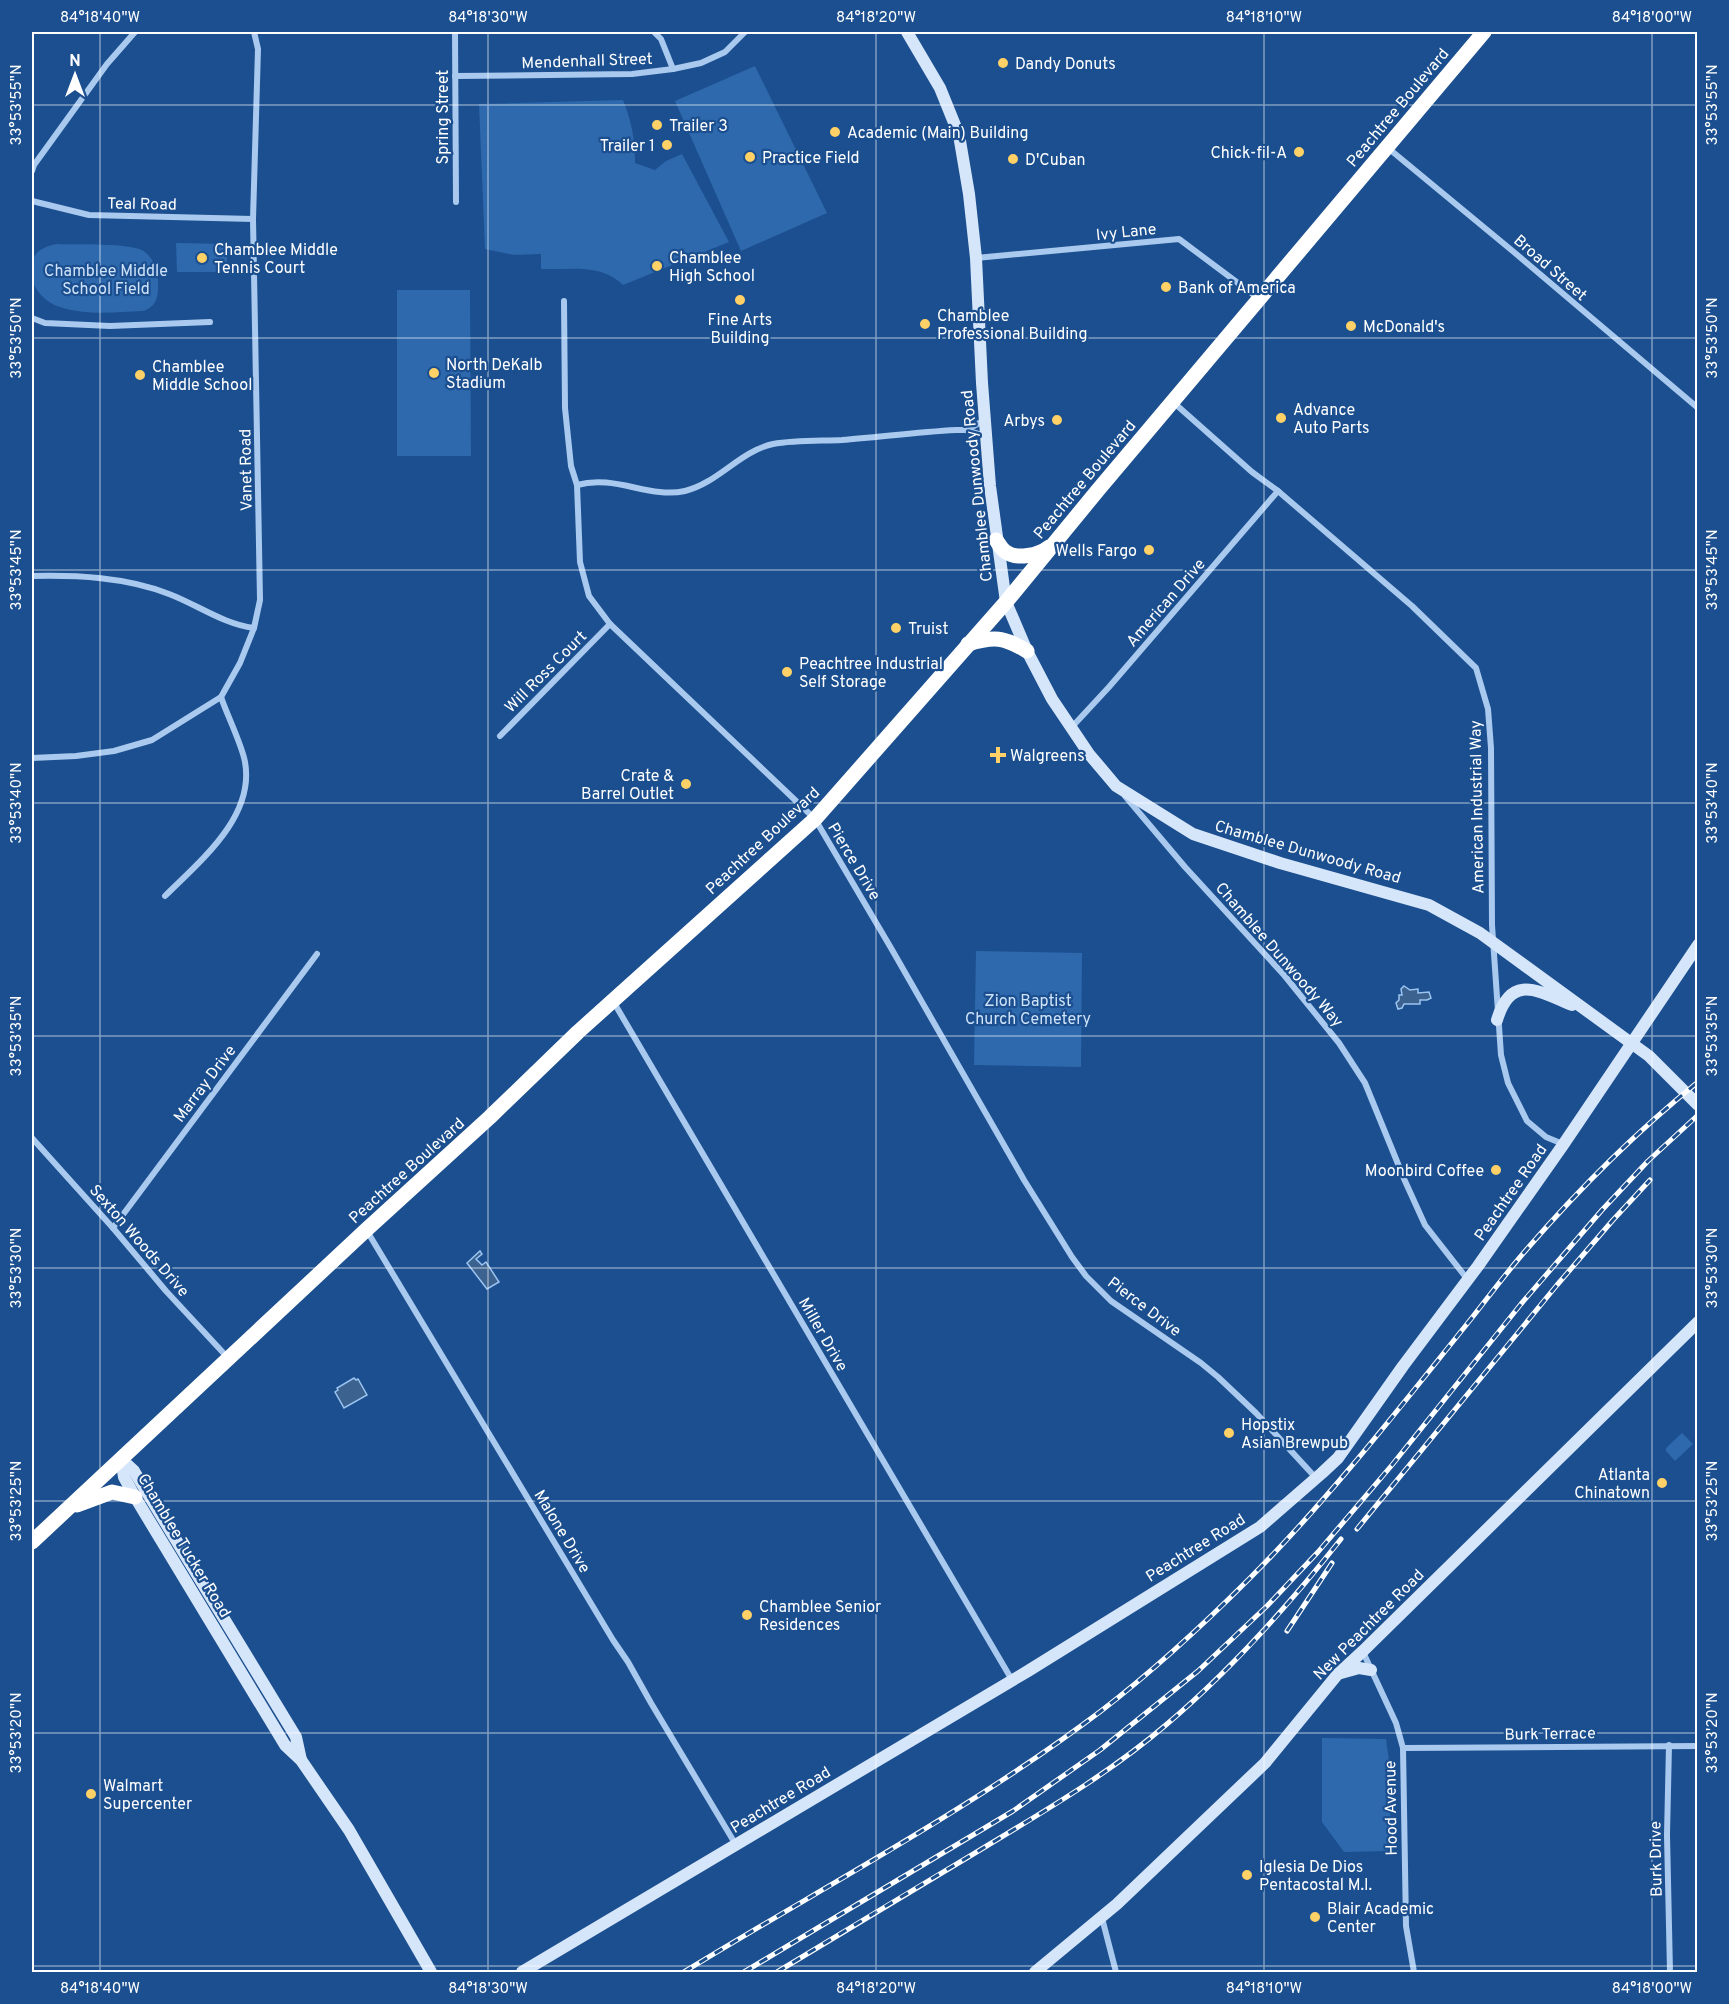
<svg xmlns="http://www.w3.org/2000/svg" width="1729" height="2004" viewBox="0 0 1729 2004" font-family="Overpass,sans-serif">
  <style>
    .green { fill: #2e69ad }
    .water { fill: #3c6290; stroke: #9cc4f0; stroke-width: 1.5 }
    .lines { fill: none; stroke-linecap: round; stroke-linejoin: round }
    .street { stroke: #a9c9ee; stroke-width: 6 }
    .secondary { stroke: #d6e6fa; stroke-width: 12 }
    .highway { stroke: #fff; stroke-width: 15 }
    .rail-casing { stroke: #fff; stroke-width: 5 }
    .rail { stroke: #1b4f8f; stroke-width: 3; stroke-dasharray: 9; stroke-linecap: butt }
    .ticks { fill: none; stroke: #fff; stroke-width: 1.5; stroke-opacity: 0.45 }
    .poi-dot { fill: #ffd166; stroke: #1b4f8f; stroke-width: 2 }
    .labels { text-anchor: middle; stroke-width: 4.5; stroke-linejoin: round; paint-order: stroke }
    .street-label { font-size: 16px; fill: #fff; stroke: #1b4f8f }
    .poi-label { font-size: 16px; fill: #fff; stroke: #1b4f8f; text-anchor: start }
    .park-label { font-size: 16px; fill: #cfe3fa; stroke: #1b4f8f }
    .neatline { fill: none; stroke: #fff; stroke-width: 2 }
    .ticks-label { font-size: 15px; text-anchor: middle; fill: #fff }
  </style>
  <rect width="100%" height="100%" fill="#1b4f8f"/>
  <g class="green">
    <path d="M755 66 827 213 741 251 675 101Z"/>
    <path d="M623 100C632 122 635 140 635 163L655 170 666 161 682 154 729 242 623 285C601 263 569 270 541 269V254L514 255 485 249 479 104Z"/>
    <path d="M176 243 227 244V272H177Z"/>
    <path d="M57 244C75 245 133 242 145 252 155 260 159 274 158 286 158 298 156 307 143 311 117 312 86 316 60 307 28 297 15 250 57 244Z"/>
    <path d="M397 290H470L471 456H397Z"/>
    <path d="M976 951 1082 953 1081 1067 974 1065Z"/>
    <path d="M1682 1433 1693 1444 1675 1461 1666 1451V1448Z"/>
    <path d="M1322 1738 1386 1739 1389 1761 1391 1851 1344 1852 1322 1822Z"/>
  </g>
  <g class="water">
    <path d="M1404 986 1410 990 1418 989V993L1429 992 1431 998 1427 1000H1420V1004H1404L1402 1008 1398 1009 1396 1003 1399 1000V995H1402L1401 989Z"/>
    <path d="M480 1251 482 1254 476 1259 482 1265 486 1262 499 1282 487 1289 467 1263Z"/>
    <path d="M354 1378 356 1380 358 1379 367 1395 344 1408 335 1392 338 1390 337 1388Z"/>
  </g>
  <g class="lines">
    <g class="street">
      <path d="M455 32 456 202"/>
      <path d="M654 32 661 39 673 69"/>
      <path d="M455 76 632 74 673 69 701 63 725 52 745 32"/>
      <path d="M1388 148 1515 253 1698 408"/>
      <path d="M32 171 34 165 107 64 135 32"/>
      <path d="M32 201 89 215 253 219"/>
      <path d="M976 258 1179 239 1258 298"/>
      <path d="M564 301 565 408 571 466 577 485 580 562 589 596 610 624 815 819 891 948 1024 1180 1072 1257 1086 1276 1111 1301 1201 1363 1218 1377 1256 1413 1316 1478"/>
      <path d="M32 318 45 323 110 326 210 322"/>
      <path d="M1173 402 1252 472 1278 491 1412 606 1476 668 1488 709 1491 748 1492 925 1501 1055 1508 1083 1527 1121 1546 1137 1563 1144"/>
      <path d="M966 430 985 420"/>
      <path d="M577 485C615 474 649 499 685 491 718 483 740 451 773 444 795 440 820 441 842 440 880 437 918 432 956 430H966L986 436"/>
      <path d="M32 576C76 575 126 577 169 594 198 605 223 624 254 628"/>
      <path d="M1071 728 1109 687 1278 491"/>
      <path d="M500 736 610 624"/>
      <path d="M32 758 76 756 114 751 152 740 221 697 240 663 254 628 260 600 253 219 258 49 254 32"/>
      <path d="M1125 796 1185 867 1284 975 1339 1043 1365 1083 1405 1181 1425 1225 1468 1280"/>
      <path d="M165 896C200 861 255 817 245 762 242 745 227 715 221 697"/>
      <path d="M613 1001 1012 1680"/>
      <path d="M32 1138 113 1228 166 1291 229 1359"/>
      <path d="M113 1228 317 954"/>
      <path d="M367 1231 613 1640 628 1662 651 1703 736 1845"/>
      <path d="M1363 1652 1396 1723 1403 1748 1406 1926 1414 1972"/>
      <path d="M1669 1745 1667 1835 1670 1972"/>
      <path d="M1403 1748 1698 1746"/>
      <path d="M1102 1918 1116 1972"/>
    </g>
    <g class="secondary">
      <path d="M907 32 940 88 959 135 969 194 976 258 982 383 990 486 1006 602 1027 651 1052 699 1089 754 1116 786 1193 834 1280 863 1429 905 1480 933 1649 1056 1698 1105"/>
      <path d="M1497 1020C1511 973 1538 991 1572 1005"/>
      <path d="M121 1459 124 1477 135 1497 285 1745 301 1760 349 1830 431 1972"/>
      <path d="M121 1459 134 1471 296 1737 301 1760"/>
      <path d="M1341 1673 1359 1668 1371 1670"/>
      <path d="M522 1972 1028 1671 1260 1527 1322 1473 1338 1458 1403 1366 1478 1266 1563 1145 1698 945"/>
      <path d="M1035 1972 1117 1904 1265 1763 1337 1675 1363 1651 1698 1322"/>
    </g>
    <g class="highway">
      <path d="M996 540C999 544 1002 550 1006 552 1017 560 1039 555 1049 547"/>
      <path d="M968 644C994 636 1004 637 1027 651"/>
      <path d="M77 1505 112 1492 135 1497"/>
      <path d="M32 1542 366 1230 490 1117 578 1032 815 819 1006 602 1098 490 1484 32"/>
    </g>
    <g class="rail-casing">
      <g id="rail">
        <path d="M1357 1529 1557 1285 1613 1220 1650 1180"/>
        <path d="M1287 1631 1332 1563"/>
        <path d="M684 1972C823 1887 970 1810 1101 1711 1153 1671 1203 1625 1249 1579 1328 1500 1397 1411 1467 1324 1487 1299 1506 1273 1527 1249 1579 1189 1636 1132 1698 1082"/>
        <path d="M744 1972 1013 1811 1100 1750 1198 1671 1267 1606 1318 1552 1392 1465 1521 1304 1602 1210 1648 1161 1698 1115"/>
        <path d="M777 1972C843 1932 909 1892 975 1853 1041 1813 1109 1774 1167 1724 1232 1669 1288 1606 1341 1539"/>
      </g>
    </g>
    <use href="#rail" class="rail"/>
  </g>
  <path class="ticks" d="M100 32V1972M488 32V1972M876 32V1972M1264 32V1972M1652 32V1972M32 105H1698M32 338H1698M32 570H1698M32 803H1698M32 1036H1698M32 1268H1698M32 1501H1698M32 1733H1698M32 1966H1698"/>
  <g class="poi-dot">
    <circle cx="1003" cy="63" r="6"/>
    <circle cx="657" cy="125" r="6"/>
    <circle cx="835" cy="132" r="6"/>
    <circle cx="667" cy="145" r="6"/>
    <circle cx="1299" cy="152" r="6"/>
    <circle cx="750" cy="157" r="6"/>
    <circle cx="1013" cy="159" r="6"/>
    <circle cx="202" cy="258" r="6"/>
    <circle cx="657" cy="266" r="6"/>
    <circle cx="1166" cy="287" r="6"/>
    <circle cx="740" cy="300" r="6"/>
    <circle cx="925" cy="324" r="6"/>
    <circle cx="1351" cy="326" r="6"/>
    <circle cx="434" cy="373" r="6"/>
    <circle cx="140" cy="375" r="6"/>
    <circle cx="1281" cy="418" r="6"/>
    <circle cx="1057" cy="420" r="6"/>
    <circle cx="1149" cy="550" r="6"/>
    <circle cx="896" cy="628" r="6"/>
    <circle cx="787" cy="672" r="6"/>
    <path d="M995 746h6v6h6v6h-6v6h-6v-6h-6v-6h6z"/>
    <circle cx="686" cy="784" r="6"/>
    <circle cx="1496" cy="1170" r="6"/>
    <circle cx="1229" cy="1433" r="6"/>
    <circle cx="1662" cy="1483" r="6"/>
    <circle cx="747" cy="1615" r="6"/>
    <circle cx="91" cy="1794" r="6"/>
    <circle cx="1247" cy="1875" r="6"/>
    <circle cx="1315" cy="1917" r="6"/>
  </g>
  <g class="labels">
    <g class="street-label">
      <text transform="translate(587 60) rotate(-2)" y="6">Mendenhall Street</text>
      <text transform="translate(1397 107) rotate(-50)" y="6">Peachtree Boulevard</text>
      <text transform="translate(442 117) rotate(-90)" y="6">Spring Street</text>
      <text transform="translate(142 203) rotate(1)" y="6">Teal Road</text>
      <text transform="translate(1126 231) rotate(-6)" y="6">Ivy Lane</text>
      <text transform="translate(1551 267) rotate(41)" y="6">Broad Street</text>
      <text transform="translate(245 470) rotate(-91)" y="6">Vanet Road</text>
      <text transform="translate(1084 479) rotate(-50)" y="6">Peachtree Boulevard</text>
      <text transform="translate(976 486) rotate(-96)" y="6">Chamblee Dunwoody Road</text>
      <text transform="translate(1165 602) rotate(-49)" y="6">American Drive</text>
      <text transform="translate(545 671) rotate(-45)" y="6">Will Ross Court</text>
      <text transform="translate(1476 807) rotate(-91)" y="6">American Industrial Way</text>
      <text transform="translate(762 840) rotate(-43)" y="6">Peachtree Boulevard</text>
      <text transform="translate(1308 851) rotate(16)" y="6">Chamblee Dunwoody Road</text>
      <text transform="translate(855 861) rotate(59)" y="6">Pierce Drive</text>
      <text transform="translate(1280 954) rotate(49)" y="6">Chamblee Dunwoody Way</text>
      <text transform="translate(204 1083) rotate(-53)" y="6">Marray Drive</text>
      <text transform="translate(406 1170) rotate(-42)" y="6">Peachtree Boulevard</text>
      <text transform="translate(1510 1192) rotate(-55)" y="6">Peachtree Road</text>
      <text transform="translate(140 1240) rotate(49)" y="6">Sexton Woods Drive</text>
      <text transform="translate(1145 1306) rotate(37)" y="6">Pierce Drive</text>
      <text transform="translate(824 1334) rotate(60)" y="6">Miller Drive</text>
      <text transform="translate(563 1531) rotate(59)" y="6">Malone Drive</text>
      <text transform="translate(185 1545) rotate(59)" y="6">Chamblee Tucker Road</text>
      <text transform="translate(1195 1547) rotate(-32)" y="6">Peachtree Road</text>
      <text transform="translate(1368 1624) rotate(-45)" y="6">New Peachtree Road</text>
      <text transform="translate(1550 1733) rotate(-1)" y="6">Burk Terrace</text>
      <text transform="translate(780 1799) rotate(-31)" y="6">Peachtree Road</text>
      <text transform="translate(1390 1808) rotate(-91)" y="6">Hood Avenue</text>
      <text transform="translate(1655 1859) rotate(-91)" y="6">Burk Drive</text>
    </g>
    <g class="poi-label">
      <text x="1015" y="69">Dandy Donuts</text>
      <text x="669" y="131">Trailer 3</text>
      <text x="847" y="138">Academic (Main) Building</text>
      <text x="655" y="151" text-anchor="end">Trailer 1</text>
      <text x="1287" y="158" text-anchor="end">Chick-fil-A</text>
      <text x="762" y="163">Practice Field</text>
      <text x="1025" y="165">D'Cuban</text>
      <text x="214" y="255">Chamblee Middle<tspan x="214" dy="18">Tennis Court</tspan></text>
      <text x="669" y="263">Chamblee<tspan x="669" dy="18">High School</tspan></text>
      <text x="1178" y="293">Bank of America</text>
      <text x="937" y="321">Chamblee<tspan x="937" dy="18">Professional Building</tspan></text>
      <text x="740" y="325" text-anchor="middle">Fine Arts<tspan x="740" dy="18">Building</tspan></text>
      <text x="1363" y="332">McDonald's</text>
      <text x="446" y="370">North DeKalb<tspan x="446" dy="18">Stadium</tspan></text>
      <text x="152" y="372">Chamblee<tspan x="152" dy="18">Middle School</tspan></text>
      <text x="1293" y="415">Advance<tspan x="1293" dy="18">Auto Parts</tspan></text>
      <text x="1045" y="426" text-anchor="end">Arbys</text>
      <text x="1137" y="556" text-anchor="end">Wells Fargo</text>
      <text x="908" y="634">Truist</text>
      <text x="799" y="669">Peachtree Industrial<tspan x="799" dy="18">Self Storage</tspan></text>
      <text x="1010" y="761">Walgreens</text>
      <text x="674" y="781" text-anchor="end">Crate &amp;<tspan x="674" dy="18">Barrel Outlet</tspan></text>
      <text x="1484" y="1176" text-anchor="end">Moonbird Coffee</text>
      <text x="1241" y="1430">Hopstix<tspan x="1241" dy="18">Asian Brewpub</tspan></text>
      <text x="1650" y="1480" text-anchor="end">Atlanta<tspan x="1650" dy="18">Chinatown</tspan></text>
      <text x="759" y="1612">Chamblee Senior<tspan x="759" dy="18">Residences</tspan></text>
      <text x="103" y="1791">Walmart<tspan x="103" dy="18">Supercenter</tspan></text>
      <text x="1259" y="1872">Iglesia De Dios<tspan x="1259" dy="18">Pentacostal M.I.</tspan></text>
      <text x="1327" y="1914">Blair Academic<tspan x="1327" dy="18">Center</tspan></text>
    </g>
    <g class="park-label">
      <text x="106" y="276">Chamblee Middle<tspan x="106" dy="18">School Field</tspan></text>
      <text x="1028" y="1006">Zion Baptist<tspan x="1028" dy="18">Church Cemetery</tspan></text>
    </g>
  </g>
  <rect width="1729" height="2004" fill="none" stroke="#1b4f8f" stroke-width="66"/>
  <g transform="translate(75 75)" stroke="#1b4f8f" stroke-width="4.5" paint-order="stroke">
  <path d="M0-4.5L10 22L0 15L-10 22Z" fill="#ffffff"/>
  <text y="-9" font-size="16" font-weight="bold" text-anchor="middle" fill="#ffffff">N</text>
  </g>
  <rect x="33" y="33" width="1663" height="1938" class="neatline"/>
  <g class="ticks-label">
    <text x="100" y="22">84°18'40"W</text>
    <text x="488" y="22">84°18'30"W</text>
    <text x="876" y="22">84°18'20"W</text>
    <text x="1264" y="22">84°18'10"W</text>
    <text x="1652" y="22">84°18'00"W</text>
    <text transform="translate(16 105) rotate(-90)" y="5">33°53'55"N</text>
    <text transform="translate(1712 105) rotate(-90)" y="5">33°53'55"N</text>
    <text transform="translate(16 338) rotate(-90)" y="5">33°53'50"N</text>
    <text transform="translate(1712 338) rotate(-90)" y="5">33°53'50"N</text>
    <text transform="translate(16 570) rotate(-90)" y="5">33°53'45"N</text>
    <text transform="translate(1712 570) rotate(-90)" y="5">33°53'45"N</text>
    <text transform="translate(16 803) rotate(-90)" y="5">33°53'40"N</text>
    <text transform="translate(1712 803) rotate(-90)" y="5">33°53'40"N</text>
    <text transform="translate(16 1036) rotate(-90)" y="5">33°53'35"N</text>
    <text transform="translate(1712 1036) rotate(-90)" y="5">33°53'35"N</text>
    <text transform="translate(16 1268) rotate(-90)" y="5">33°53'30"N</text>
    <text transform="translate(1712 1268) rotate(-90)" y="5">33°53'30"N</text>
    <text transform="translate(16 1501) rotate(-90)" y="5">33°53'25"N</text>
    <text transform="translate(1712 1501) rotate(-90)" y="5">33°53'25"N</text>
    <text transform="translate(16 1733) rotate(-90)" y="5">33°53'20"N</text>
    <text transform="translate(1712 1733) rotate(-90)" y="5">33°53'20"N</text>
    <text x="100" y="1993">84°18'40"W</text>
    <text x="488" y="1993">84°18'30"W</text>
    <text x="876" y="1993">84°18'20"W</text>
    <text x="1264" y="1993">84°18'10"W</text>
    <text x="1652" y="1993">84°18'00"W</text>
  </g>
</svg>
